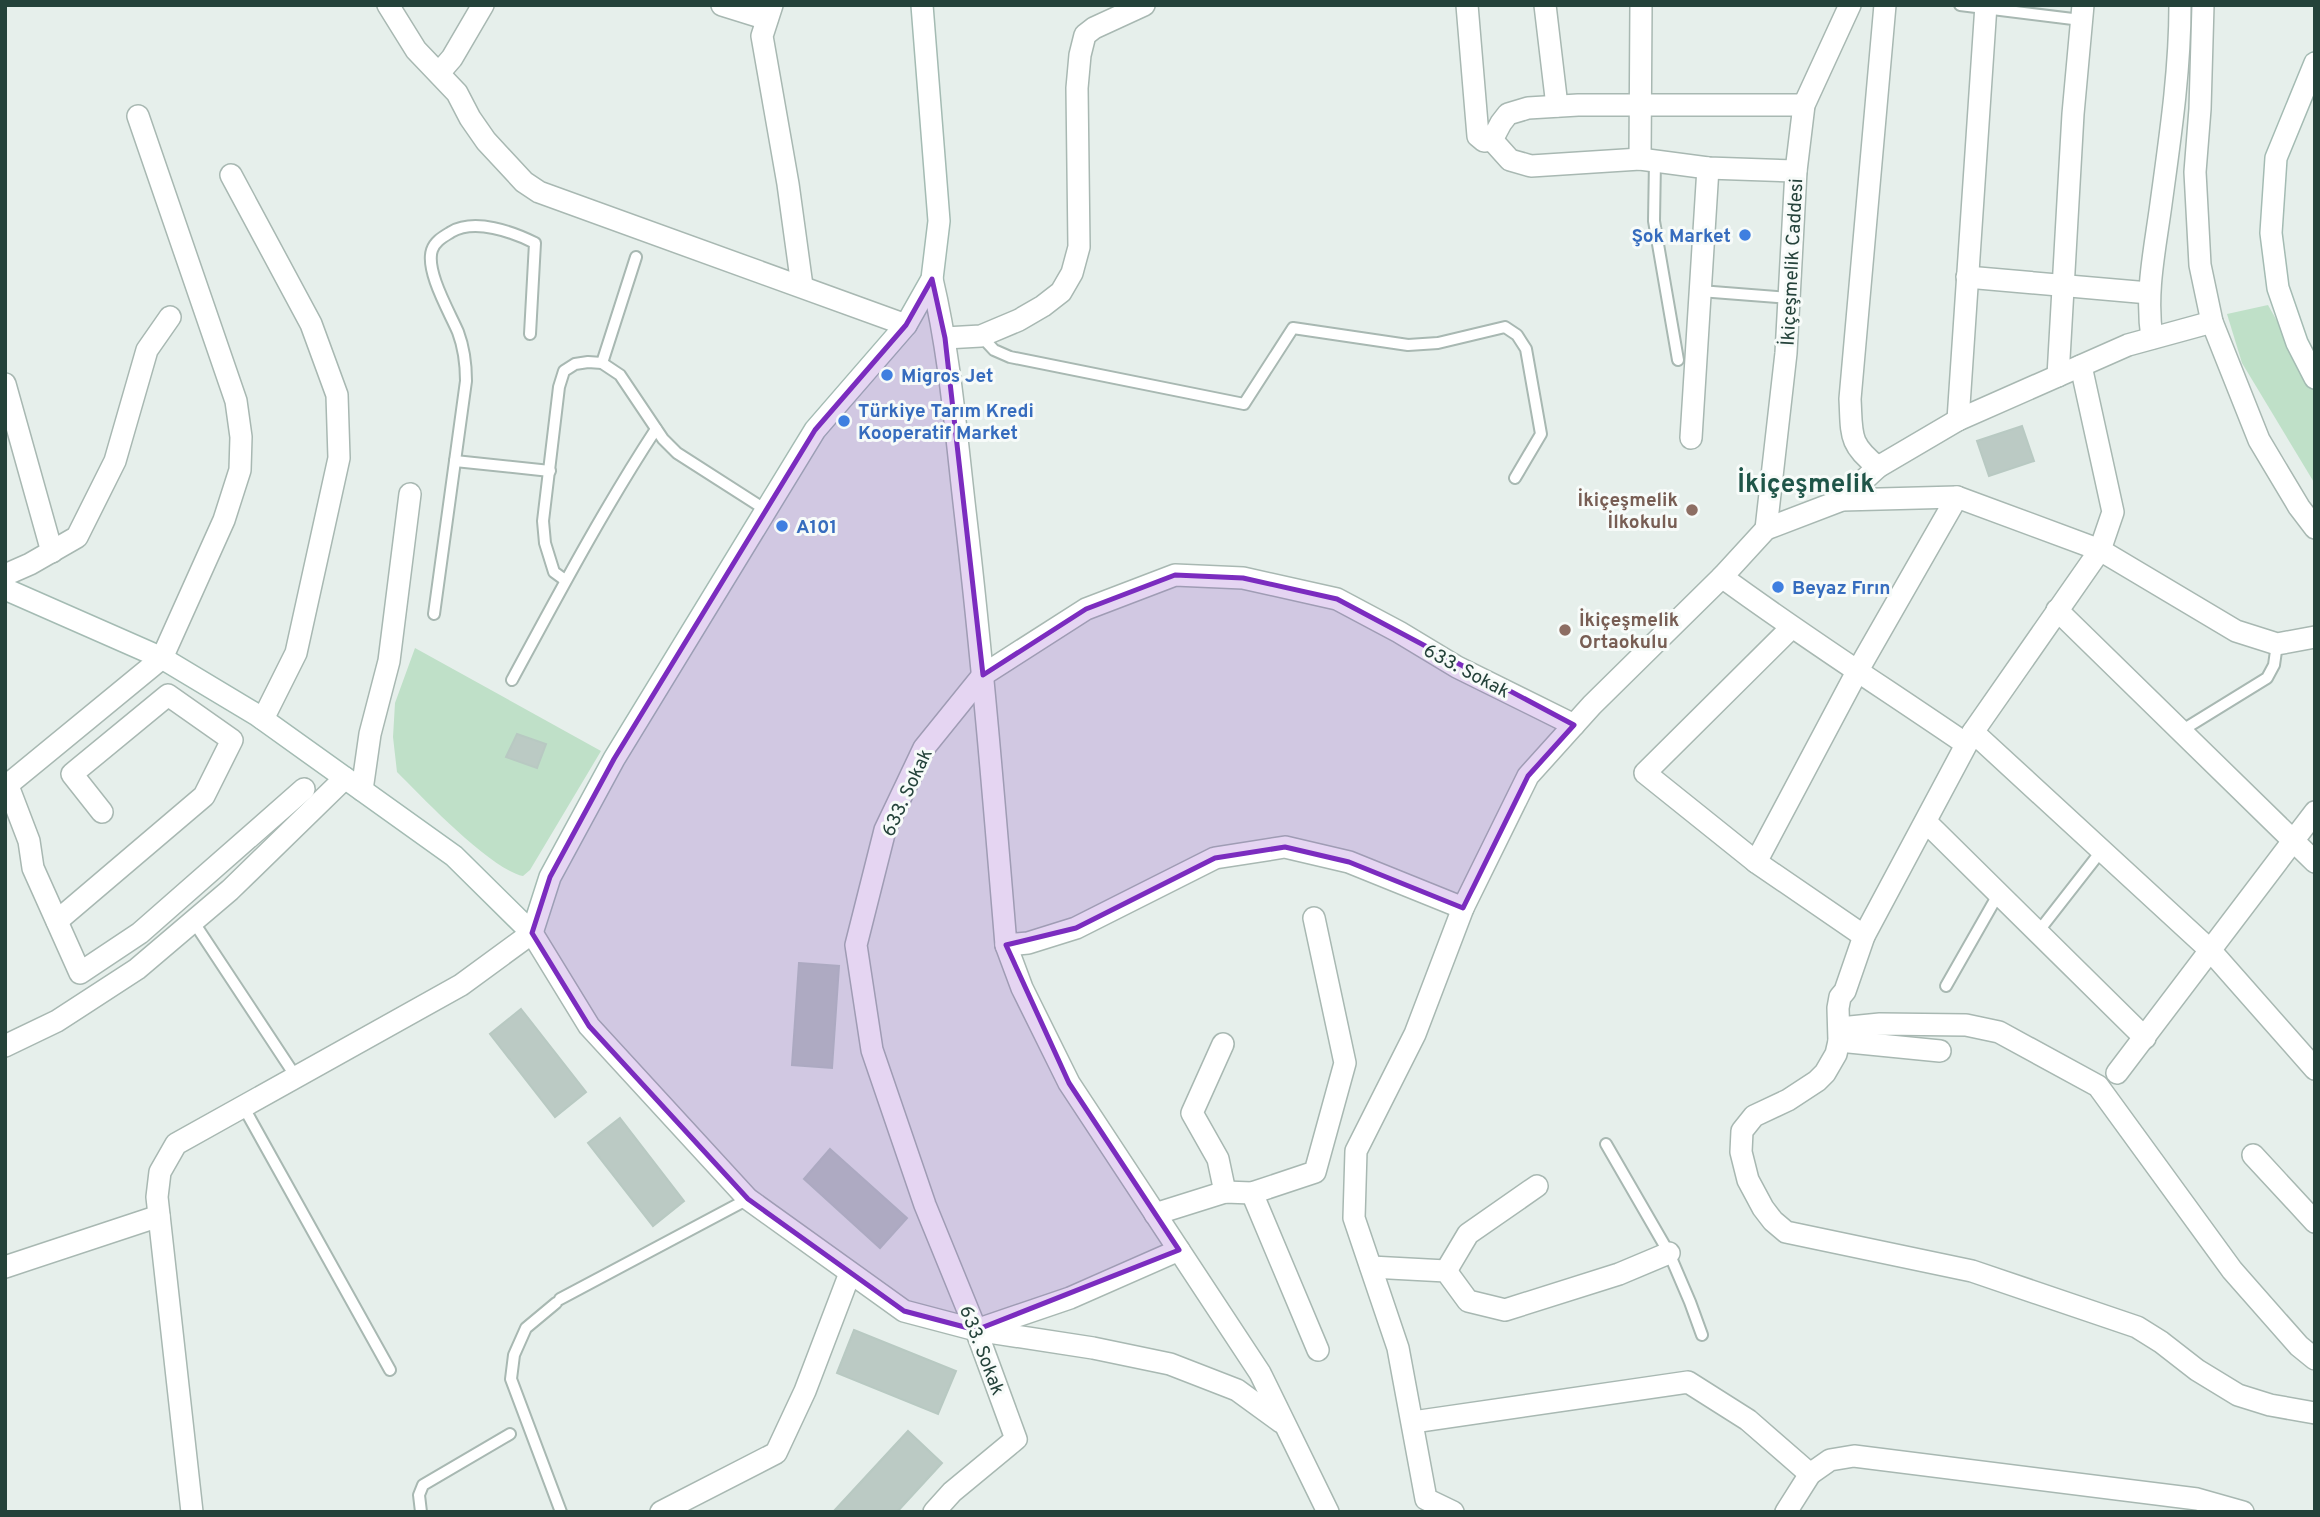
<svg xmlns="http://www.w3.org/2000/svg" width="2320" height="1517" viewBox="0 0 2320 1517" font-family="Overpass,sans-serif">
  <style>
    .green { fill: #bfe0c8 }
    .building { fill: #bbcac4; stroke: #b8c9c2; stroke-width: 2 }
    .lines { fill: none; stroke-linecap: round; stroke-linejoin: round }
    .lane-casing { stroke: #a8b8b2; stroke-width: 14 }
    .street-casing { stroke: #a8b8b2; stroke-width: 24 }
    .secondary-casing { stroke: #a4bbb3; stroke-width: 24 }
    .lane { stroke: #fff; stroke-width: 10 }
    .street { stroke: #fff; stroke-width: 21 }
    .secondary { stroke: #fff; stroke-width: 21 }
    .marked { fill: #7b2cbf; fill-opacity: 0.2; stroke: #7b2cbf; stroke-width: 5; stroke-linejoin: round }
    .shop-dot { fill: #3f7fe0; stroke: #f7fbf9; stroke-width: 2.5 }
    .education-dot { fill: #8d6e63; stroke: #f7fbf9; stroke-width: 2.5 }
    .labels { text-anchor: middle; stroke-width: 6; stroke-linejoin: round; paint-order: stroke }
    .shop-label { font-size: 19px; font-weight: bold; fill: #366cbe; stroke: #f7fbf9; text-anchor: start }
    .street-label { font-size: 19px; fill: #24423a; stroke: #f7fbf9 }
    .education-label { font-size: 19px; font-weight: bold; fill: #785e54; stroke: #f7fbf9; text-anchor: end }
    .district-label { font-size: 26px; font-weight: bold; fill: #1f5548; stroke: #f7fbf9 }
  </style>
  <rect width="100%" height="100%" fill="#e6efeb"/>
  <g class="green">
    <path d="M2268 305 2315 388V484L2242 363 2227 314Z"/>
    <path d="M415 648 601 751 530 870 523 876C490 869 423 798 397 772L393 737 395 703Z"/>
  </g>
  <g class="building">
    <path d="M2022 426 2034 461 1989 476 1977 441Z"/>
    <path d="M517 734 546 744 537 768 506 757Z"/>
    <path d="M799 963 839 966 832 1068 792 1065Z"/>
    <path d="M521 1009 586 1092 555 1117 490 1034Z"/>
    <path d="M620 1118 684 1201 653 1226 588 1143Z"/>
    <path d="M830 1149 907 1218 880 1248 804 1179Z"/>
    <path d="M854 1330 956 1371 938 1414 837 1373Z"/>
    <path d="M908 1431 942 1463 897 1512H833Z"/>
  </g>
  <g class="lines">
    <g class="lane-casing">
      <g id="lane">
        <path d="M1960 5 2081 20"/>
        <path d="M1655 161 1654 221 1678 360"/>
        <path d="M1700 291 1789 298"/>
        <path d="M981 336 994 350 1010 357 1244 404 1293 328 1408 345 1438 343 1505 327 1517 335 1526 349 1541 434 1515 478"/>
        <path d="M602 363 636 257"/>
        <path d="M455 461 550 471"/>
        <path d="M565 580 554 572 545 543 543 521 559 387 564 371 575 364 588 362 602 363 620 375 663 439 677 453 766 510"/>
        <path d="M434 614 466 381C466 364 464 348 458 332 450 313 425 271 432 250 435 241 443 237 451 232 475 218 513 232 535 243L530 334"/>
        <path d="M512 680C558 595 603 510 656 429"/>
        <path d="M2181 731 2267 678 2274 665 2277 644"/>
        <path d="M193 921 296 1077"/>
        <path d="M2038 932 2102 850"/>
        <path d="M1946 986 1999 893"/>
        <path d="M243 1106 390 1370"/>
        <path d="M1606 1144 1669 1253 1690 1302 1702 1335"/>
        <path d="M560 1299 748 1199"/>
        <path d="M556 1303 526 1328 514 1355 511 1379 561 1512"/>
        <path d="M421 1512 419 1495 423 1485 510 1434"/>
      </g>
    </g>
    <g class="street-casing">
      <g id="street">
        <path d="M388 5 416 50 457 93 470 118 486 141 524 182 539 192 906 325"/>
        <path d="M722 5 767 19"/>
        <path d="M772 5 762 36 788 184 802 286"/>
        <path d="M1467 5 1478 136 1484 141 1492 140 1501 123 1508 114 1528 108 1578 105H1804"/>
        <path d="M1545 5 1557 106"/>
        <path d="M2203 5 2200 109 2195 172 2200 265 2212 322 2259 440 2299 507 2315 528"/>
        <path d="M439 73 452 58 483 5"/>
        <path d="M1492 140 1510 160 1531 166 1640 159 1708 168 1796 171"/>
        <path d="M1640 159 1641 5"/>
        <path d="M231 175 311 324 337 395 339 458 296 653 263 719"/>
        <path d="M1967 277 2149 293"/>
        <path d="M932 279C950 355 956 433 965 511 982 655 994 800 1006 945L1028 943 1076 928 1215 858 1285 847 1349 862 1463 908"/>
        <path d="M945 338 981 336 1019 320 1043 306 1061 292 1072 273 1079 247 1077 88 1080 55 1085 35 1094 28 1144 5"/>
        <path d="M2152 338C2145 293 2155 249 2161 204 2170 138 2180 72 2180 5"/>
        <path d="M2081 366 2113 512 2100 550 1973 732 1864 936 1845 991 1840 997 1838 1008 1839 1041 1836 1054 1825 1073 1817 1081 1788 1100 1754 1116 1742 1131 1741 1152 1748 1180 1763 1208 1773 1221 1786 1232 1972 1271 2137 1327 2161 1342 2197 1370 2238 1395 2270 1405 2315 1413"/>
        <path d="M2058 376 2073 114 2083 5"/>
        <path d="M5 384 52 552"/>
        <path d="M1958 420 1986 5"/>
        <path d="M1691 438 1708 168"/>
        <path d="M1878 467C1848 444 1852 434 1850 399L1885 5"/>
        <path d="M1842 500 1878 467 1958 420 2128 345 2212 322"/>
        <path d="M1766 529 1786 353 1796 171 1804 105 1850 5"/>
        <path d="M5 575 30 564 77 537 115 461 147 350 170 317"/>
        <path d="M1722 577C1801 635 1884 688 1966 744"/>
        <path d="M2057 610 2315 862"/>
        <path d="M1791 628 1645 773 1756 862 1864 936"/>
        <path d="M1973 732 2210 950 2315 1069"/>
        <path d="M8 786 29 841 33 868 80 973 140 933 304 789"/>
        <path d="M5 787 162 658 224 520 240 470 241 437 236 401 138 116"/>
        <path d="M362 790 370 734 389 661 410 494"/>
        <path d="M1926 822 2145 1038"/>
        <path d="M1756 862 1858 670 1957 497"/>
        <path d="M57 921 204 796 232 740 168 695 72 774 102 812"/>
        <path d="M1006 945 1022 988 1069 1083 1260 1373 1328 1512"/>
        <path d="M1840 1028 1880 1024 1966 1025 1999 1032 2098 1086 2232 1270 2299 1346 2315 1359"/>
        <path d="M1839 1041 1940 1051"/>
        <path d="M1223 1044 1192 1113 1218 1159 1225 1192"/>
        <path d="M5 1046 57 1021 137 969 230 890 345 778"/>
        <path d="M2117 1073 2315 812"/>
        <path d="M2253 1155 2315 1222"/>
        <path d="M1252 1193 1318 1350"/>
        <path d="M1155 1214 1225 1192 1252 1193 1315 1172 1345 1063 1314 918"/>
        <path d="M5 1267 159 1216"/>
        <path d="M1371 1267 1446 1271 1468 1301 1505 1310 1619 1274 1669 1253"/>
        <path d="M1446 1271 1468 1234 1537 1186"/>
        <path d="M982 1331 1093 1348 1170 1364 1237 1390 1281 1422"/>
        <path d="M1413 1422 1688 1382 1748 1420 1810 1474"/>
        <path d="M192 1512 157 1197 160 1172 176 1144 461 985 532 933 589 1026 748 1199 904 1311 976 1330 1070 1298 1179 1250"/>
        <path d="M661 1512 776 1453 805 1391 850 1273"/>
        <path d="M934 1512 952 1492 1016 1439 976 1330 925 1205 872 1050 856 945 885 830 924 748 983 675 1086 609 1175 575 1243 578 1337 599 1399 632 1457 667 1574 725"/>
        <path d="M1453 1512 1426 1499 1398 1348 1354 1218 1356 1151 1415 1034 1463 908 1528 776 1592 705 1722 577 1766 529 1842 500 1957 497 2100 550 2236 631 2277 644 2315 637"/>
        <path d="M1786 1512 1810 1474 1830 1460 1854 1456 2197 1499 2243 1512"/>
      </g>
    </g>
    <g class="secondary-casing">
      <g id="secondary">
        <path d="M2315 63 2276 158 2271 233 2278 288 2297 343 2315 378"/>
        <path d="M5 589 162 658 257 715 454 856 532 933 550 877 614 759 815 430 906 325 932 279 939 221 922 5"/>
      </g>
    </g>
    <use href="#lane" class="lane"/>
    <use href="#street" class="street"/>
    <use href="#secondary" class="secondary"/>
  </g>
  <path class="marked" d="M932 279 945 338 983 675 1086 609 1175 575 1243 578 1337 599 1574 725 1528 776 1463 908 1349 862 1285 847 1215 858 1076 928 1006 945 1069 1083 1179 1250 976 1330 904 1311 748 1199 589 1026 532 933 550 877 614 759 815 430 906 325Z"/>
  <g class="shop-dot">
    <circle cx="1745" cy="235" r="7"/>
    <circle cx="887" cy="375" r="7"/>
    <circle cx="844" cy="421" r="7"/>
    <circle cx="782" cy="526" r="7"/>
    <circle cx="1778" cy="587" r="7"/>
  </g>
  <g class="education-dot">
    <circle cx="1692" cy="510" r="7"/>
    <circle cx="1565" cy="630" r="7"/>
  </g>
  <g class="labels">
    <g class="shop-label">
      <text x="1731" y="242" text-anchor="end">Şok Market</text>
      <text x="901" y="382">Migros Jet</text>
      <text x="858" y="417">Türkiye Tarım Kredi<tspan x="858" dy="22">Kooperatif Market</tspan></text>
      <text x="796" y="533">A101</text>
      <text x="1792" y="594">Beyaz Fırın</text>
    </g>
    <g class="street-label">
      <text transform="translate(1791 262) rotate(-87)" y="7">İkiçeşmelik Caddesi</text>
      <text transform="translate(1467 670) rotate(28)" y="7">633. Sokak</text>
      <text transform="translate(906 792) rotate(-65)" y="7">633. Sokak</text>
      <text transform="translate(983 1350) rotate(69)" y="7">633. Sokak</text>
    </g>
    <g class="education-label">
      <text x="1678" y="506">İkiçeşmelik<tspan x="1678" dy="22">İlkokulu</tspan></text>
      <text x="1579" y="626" text-anchor="start">İkiçeşmelik<tspan x="1579" dy="22">Ortaokulu</tspan></text>
    </g>
    <g class="district-label">
      <text x="1806" y="492">İkiçeşmelik</text>
    </g>
  </g>
  <rect width="2320" height="1517" fill="none" stroke="#24423a" stroke-width="14"/>
</svg>
